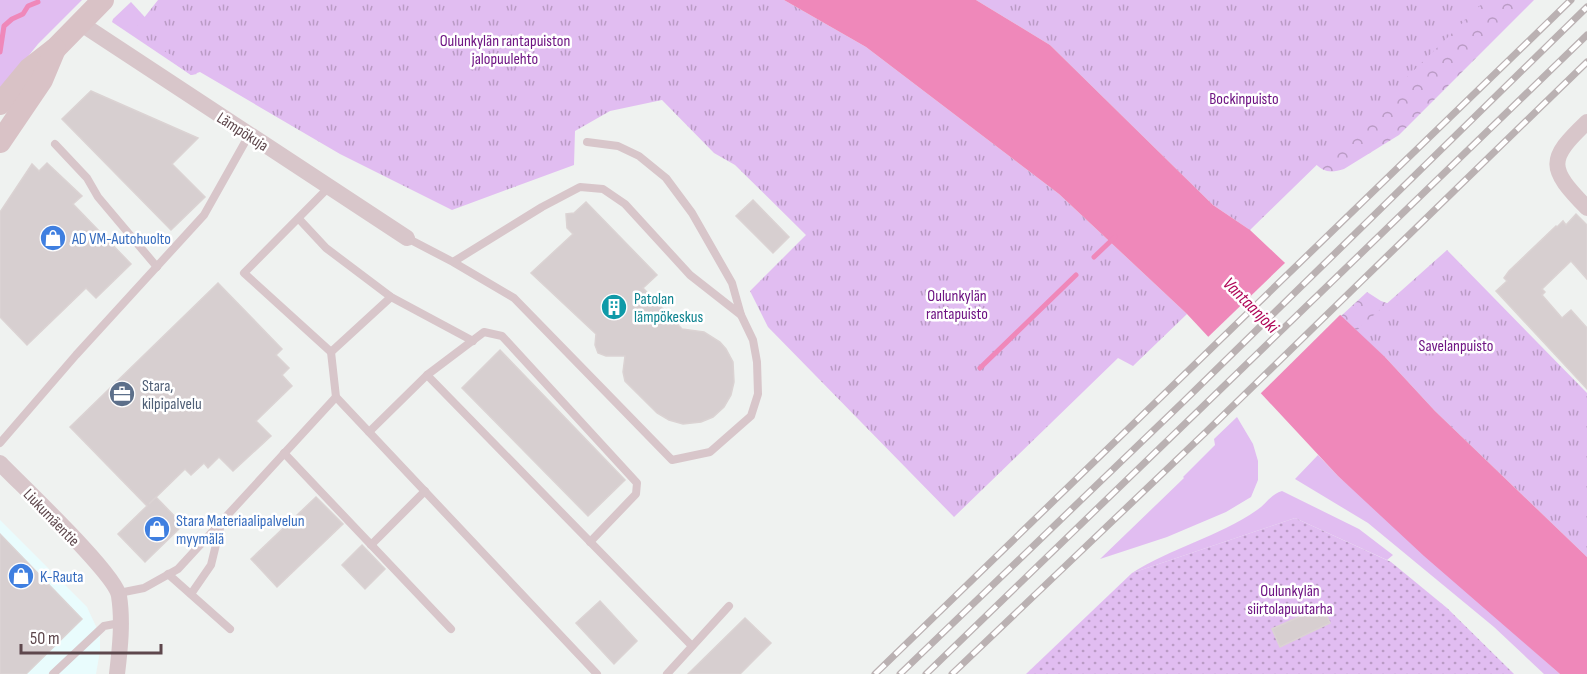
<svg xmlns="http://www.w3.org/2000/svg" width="1587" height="674" viewBox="0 0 1587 674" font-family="'Sofia Sans Condensed',sans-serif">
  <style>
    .commercial { fill: #e9fcfd }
    .grass { fill: #e1bdf1 }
    .forest { fill: url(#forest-crowns) }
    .park { fill: url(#park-tufts) }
    .garden { fill: url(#garden-dots) }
    .water { fill: #ef88ba }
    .pier { fill: #eff2f0 }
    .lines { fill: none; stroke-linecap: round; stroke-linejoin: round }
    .stream { stroke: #ef88ba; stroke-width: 5 }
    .building { fill: #d7cfd0; stroke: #dbd3d3; stroke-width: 1.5 }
    .lane { stroke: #d8c6ca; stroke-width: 8 }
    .street { stroke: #d8c6ca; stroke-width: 16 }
    .secondary { stroke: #d9c2c6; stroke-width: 22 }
    .rail-casing { stroke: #bab1b2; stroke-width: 7 }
    .rail { stroke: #fff; stroke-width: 4.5; stroke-dasharray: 14; stroke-linecap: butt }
    .labels { text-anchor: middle; stroke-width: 5; stroke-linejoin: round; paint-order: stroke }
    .park-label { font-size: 16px; fill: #6e1483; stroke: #fff }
    .street-label { font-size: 16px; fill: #5e474c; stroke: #fff }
    .shop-label { font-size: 16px; fill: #366cbe; stroke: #fff; text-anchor: start }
    .culture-label { font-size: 16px; fill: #0d838f; stroke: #fff; text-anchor: start }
    .service-label { font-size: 16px; fill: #4e5e75; stroke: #fff; text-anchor: start }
    .water-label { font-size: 18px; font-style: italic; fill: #b00758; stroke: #fff }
  </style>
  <defs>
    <pattern id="forest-crowns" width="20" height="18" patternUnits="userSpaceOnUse" patternTransform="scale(1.5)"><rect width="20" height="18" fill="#e1bdf1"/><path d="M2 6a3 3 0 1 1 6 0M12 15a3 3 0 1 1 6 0" fill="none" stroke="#ba9bc5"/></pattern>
    <pattern id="park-tufts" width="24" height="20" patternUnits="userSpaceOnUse" patternTransform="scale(1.5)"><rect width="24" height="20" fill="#e1bdf1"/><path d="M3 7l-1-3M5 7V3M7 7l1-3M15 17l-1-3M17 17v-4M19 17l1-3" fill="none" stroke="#ba9bc5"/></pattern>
    <pattern id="garden-dots" width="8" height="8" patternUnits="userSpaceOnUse" patternTransform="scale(1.5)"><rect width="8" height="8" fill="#e1bdf1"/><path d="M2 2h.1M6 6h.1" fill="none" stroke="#ba9bc5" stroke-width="1.8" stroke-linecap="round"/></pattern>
  </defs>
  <rect width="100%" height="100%" fill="#eff2f0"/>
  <path class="commercial" d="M0 520 87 607 100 635V651L96 674H0Z"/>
  <g class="grass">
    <path d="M0 0H82L38 44 0 91Z"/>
    <path d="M131 2 197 74 191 75 112 22 113 19Z"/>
    <path d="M1237 417 1253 444 1258 461V480L1251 497 1226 512 1167 537 1100 559 1184 478 1183 477 1215 445 1214 439Z"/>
    <path d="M1318 455 1338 476 1560 674H1544L1494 627 1368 523 1295 479Z"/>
    <path d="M1282 491 1359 529 1393 555 1387 560 1295 518 1132 573C1171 548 1218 537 1257 510 1266 504 1271 494 1282 491Z"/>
  </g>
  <g class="forest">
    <path d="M1350 0H1534L1399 135 1344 169C1321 177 1316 164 1303 148Z"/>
    <path d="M1367 292 1381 301 1398 307 1385 357 1341 316Z"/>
  </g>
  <g class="park">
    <path d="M158 0H784L866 47 1059 194 1187 314 1133 366 1118 358 954 517 768 327 750 291 806 235 735 165 714 153 662 100 610 111 575 131 574 165 452 210 340 154 200 72 191 75 174 63 175 57 132 33Z"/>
    <path d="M976 0H1486L1250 230 1213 205 1050 45Z"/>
    <path d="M1447 250 1587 393V557L1435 411 1385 357 1356 331Z"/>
  </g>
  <path class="garden" d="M1295 518 1391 562 1447 608 1514 674H1026L1132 573Z"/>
  <path class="water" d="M784 0H976L1050 45 1213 205 1250 230 1385 357 1435 411 1587 557V674H1560L1424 556 1338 476 1187 314 1059 194 866 47Z"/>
  <path class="pier" d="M1287 261 1342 313 1259 395 1206 339Z"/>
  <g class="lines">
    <g class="stream">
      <path d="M0 52 4 26 12 19 23 14 28 6 38 2"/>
      <path d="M1094 257 1115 237"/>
      <path d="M980 368 1076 275"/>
    </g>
  </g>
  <g class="building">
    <path d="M91 91 198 138 172 164 205 197 171 230 62 119Z"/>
    <path d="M47 163 82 196 73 204 131 264 96 298 86 288 27 345 0 317V212L32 164 39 171Z"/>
    <path d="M753 200 789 237 773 253 736 216Z"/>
    <path d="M586 202 657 275 643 288 682 329 704 332 720 342 726 349 733 362 734 382 731 395 724 407 713 417 701 422 683 424 669 420 657 413 625 381 623 372 625 356H606L598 353 595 345 596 334 531 273 573 234 567 228 566 214 574 213Z"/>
    <path d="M1576 214 1587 225V279L1571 261 1542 289 1545 292 1542 295 1562 318 1571 310 1587 328V389L1496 291 1507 281 1504 278 1509 271 1556 226 1557 227 1563 221 1566 225Z"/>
    <path d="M218 283 282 349 276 355 289 368 282 375 292 386 256 421 271 436 233 471 219 457 208 468 204 463 191 475 185 469 149 504 156 497 183 525 145 562 118 534 147 506 70 427Z"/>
    <path d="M500 350 625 480 588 516 462 388Z"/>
    <path d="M316 497 343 524 277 587 251 559Z"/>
    <path d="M0 534 82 619 26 674H0Z"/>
    <path d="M362 545 385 569 365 589 342 565Z"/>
    <path d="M600 601 637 641 614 664 576 623Z"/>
    <path d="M1319 608 1320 611 1324 610 1330 623 1280 647 1272 629Z"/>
    <path d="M745 618 771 643 740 674H688Z"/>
  </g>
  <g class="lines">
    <g class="lane">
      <path d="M587 142 618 146 639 156 666 178 692 213 732 283 741 315"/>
      <path d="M55 144 87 178 98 197 157 267"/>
      <path d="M329 187 244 273 331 352 336 397 597 674"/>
      <path d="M299 219 326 248 391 297 473 341"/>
      <path d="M407 238 453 262 514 298 672 460 710 452 751 416 758 394 757 362 753 340 741 315 690 275 625 204 603 189 580 187 542 207 453 262"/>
      <path d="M331 352 391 297"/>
      <path d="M427 375 692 646"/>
      <path d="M369 432 427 375 484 332 502 336 637 483 636 494 590 542"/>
      <path d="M0 443 76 355 204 215 249 135"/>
      <path d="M284 453 451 629"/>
      <path d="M371 545 425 491"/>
      <path d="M168 574 230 629"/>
      <path d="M119 593 144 588 178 569 336 397"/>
      <path d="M191 594 211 565 221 524"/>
      <path d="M53 674 104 626 120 623"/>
      <path d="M667 674 729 606"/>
    </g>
    <g class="street">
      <path d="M80 23 407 238"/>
      <path d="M1587 122C1547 160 1548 168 1587 208"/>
      <path d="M0 463C21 485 116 574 119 596 123 621 120 649 117 674"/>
    </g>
    <g class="secondary">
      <path d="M0 104 29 69 56 48 103 0"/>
      <path d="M0 142 42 80 55 49"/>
    </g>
    <g class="rail-casing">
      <g id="rail">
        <path d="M875 674 1571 0"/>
        <path d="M900 674 1182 403 1587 7"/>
        <path d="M926 674 1587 35"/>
        <path d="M952 674 1207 431 1587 62"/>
      </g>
    </g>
    <use href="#rail" class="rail"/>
  </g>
  <defs>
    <g id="shop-disc" transform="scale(1.35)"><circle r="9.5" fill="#3f7fe0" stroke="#fff"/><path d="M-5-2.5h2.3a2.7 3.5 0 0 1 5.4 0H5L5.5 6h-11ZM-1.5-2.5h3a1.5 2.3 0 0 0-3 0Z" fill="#fff"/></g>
    <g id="building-disc" transform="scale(1.35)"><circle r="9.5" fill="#0f9aa8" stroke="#fff"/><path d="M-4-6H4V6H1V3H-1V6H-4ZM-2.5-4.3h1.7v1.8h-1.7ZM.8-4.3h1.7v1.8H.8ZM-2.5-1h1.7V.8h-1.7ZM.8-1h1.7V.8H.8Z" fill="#fff"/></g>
    <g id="office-disc" transform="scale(1.35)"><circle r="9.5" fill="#5c6f8a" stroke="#fff"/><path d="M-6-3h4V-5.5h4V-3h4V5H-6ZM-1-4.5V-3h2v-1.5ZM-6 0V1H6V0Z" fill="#fff"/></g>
  </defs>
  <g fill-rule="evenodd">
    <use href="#shop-disc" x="53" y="238"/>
    <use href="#building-disc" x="614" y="307"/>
    <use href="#office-disc" x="122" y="394"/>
    <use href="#shop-disc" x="157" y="529"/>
    <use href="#shop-disc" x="21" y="576"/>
  </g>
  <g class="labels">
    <g class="park-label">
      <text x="505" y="46">Oulunkylän rantapuiston<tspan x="505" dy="18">jalopuulehto</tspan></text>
      <text x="1244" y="104">Bockinpuisto</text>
      <text x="957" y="301">Oulunkylän<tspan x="957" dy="18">rantapuisto</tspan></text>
      <text x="1456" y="351">Savelanpuisto</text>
      <text x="1290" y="596">Oulunkylän<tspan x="1290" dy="18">siirtolapuutarha</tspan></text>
    </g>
    <g class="street-label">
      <text transform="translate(243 131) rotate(33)" y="6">Lämpökuja</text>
      <text transform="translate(52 517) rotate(46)" y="6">Liukumäentie</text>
    </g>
    <g class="shop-label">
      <text x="72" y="244">AD VM-Autohuolto</text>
      <text x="176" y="526">Stara Materiaalipalvelun<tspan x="176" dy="18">myymälä</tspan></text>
      <text x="40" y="582">K-Rauta</text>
    </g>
    <g class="culture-label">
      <text x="634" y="304">Patolan<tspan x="634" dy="18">lämpökeskus</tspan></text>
    </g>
    <g class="service-label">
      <text x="142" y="391">Stara,<tspan x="142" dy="18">kilpipalvelu</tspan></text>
    </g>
    <g class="water-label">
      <text transform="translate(1251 305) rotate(45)" y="6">Vantaanjoki</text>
    </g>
  </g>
  <path d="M21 644v9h140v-9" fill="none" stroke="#5e474c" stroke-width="3"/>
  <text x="30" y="644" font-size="18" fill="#5e474c" stroke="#ffffff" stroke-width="4.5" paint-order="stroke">50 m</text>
</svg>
